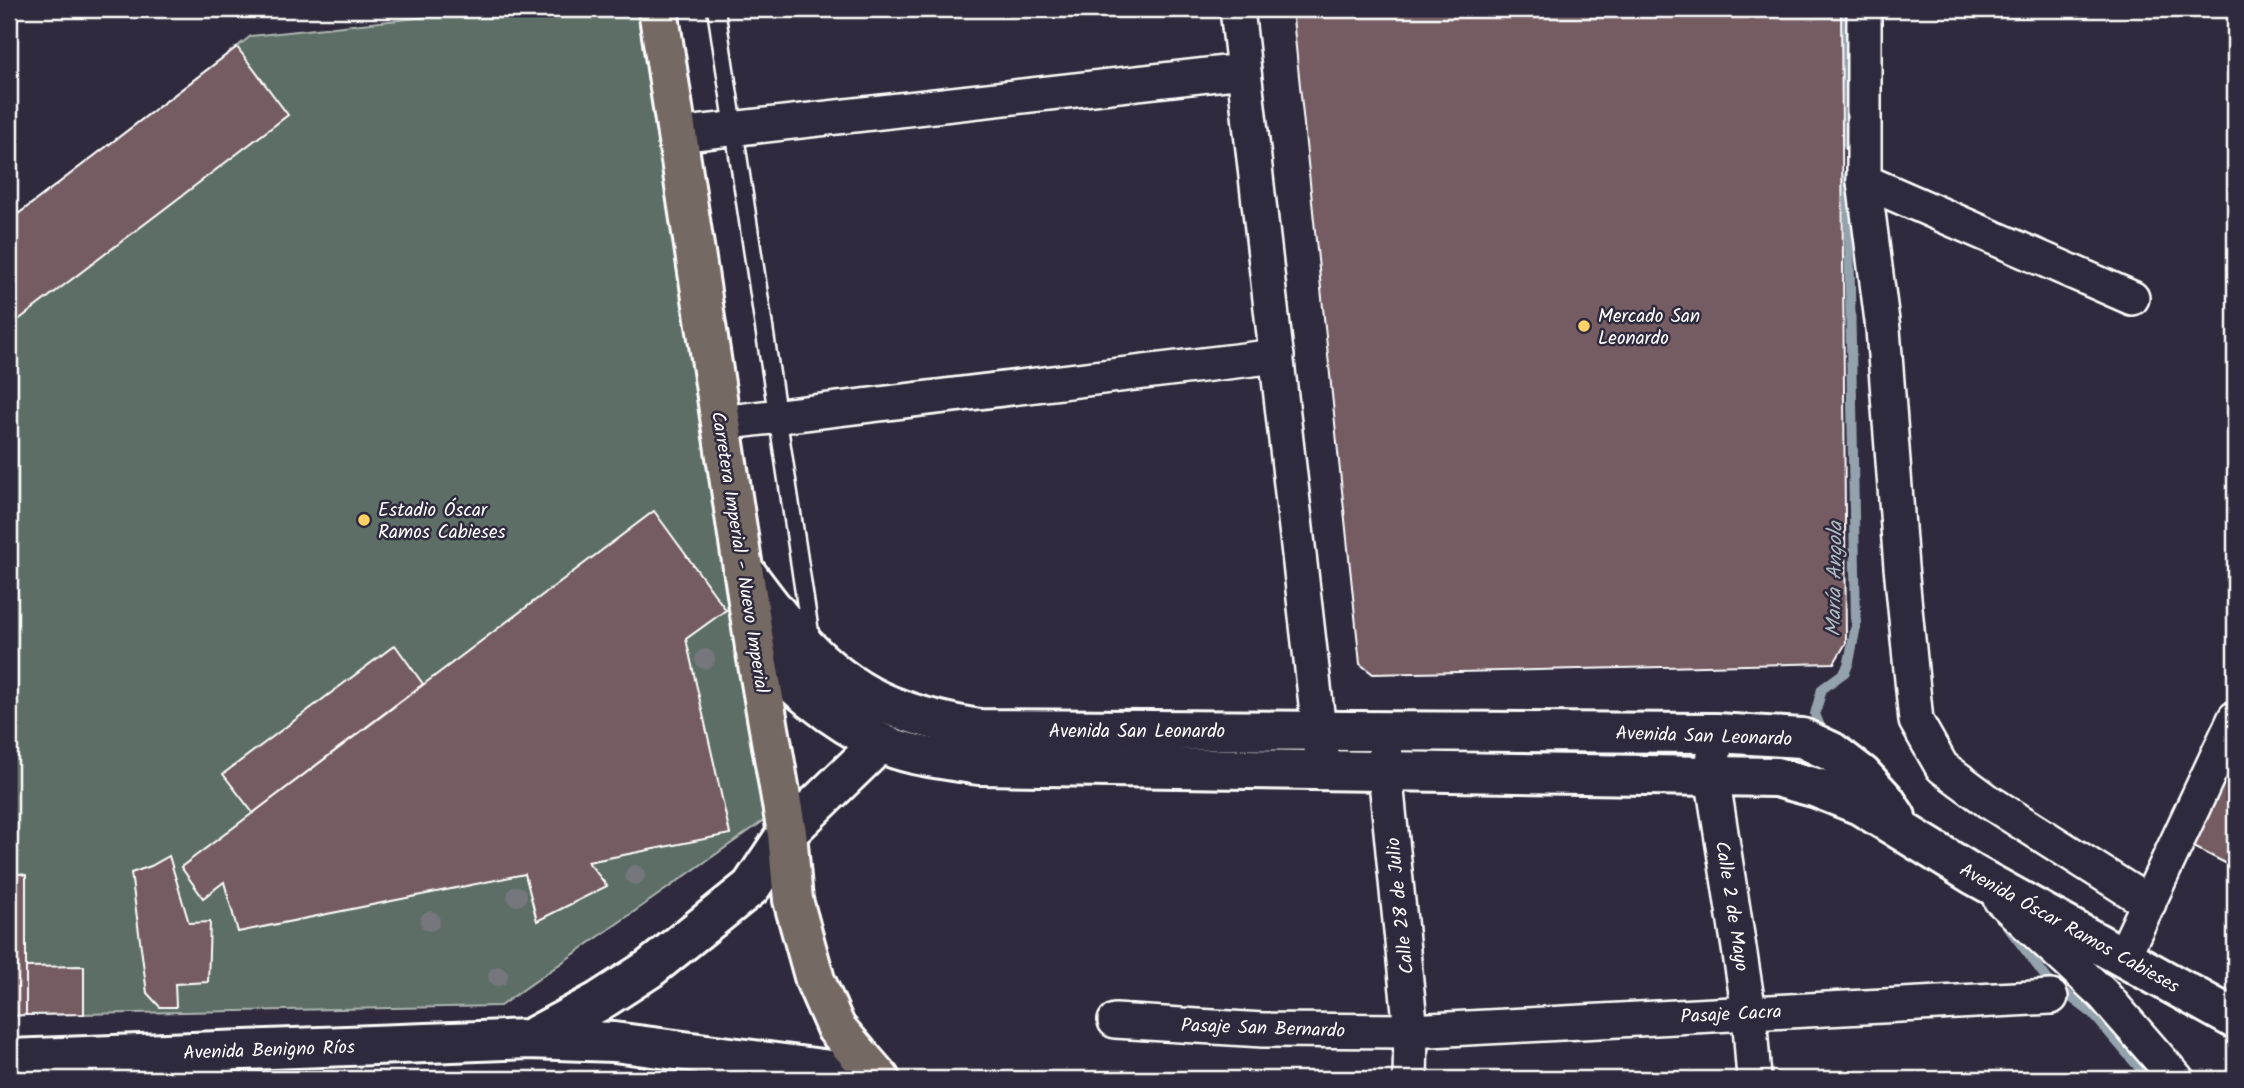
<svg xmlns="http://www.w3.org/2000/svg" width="2244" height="1088" viewBox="0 0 2244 1088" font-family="Kalam,sans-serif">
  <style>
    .green { fill: #5c6e66; stroke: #aeb6b2; stroke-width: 2 }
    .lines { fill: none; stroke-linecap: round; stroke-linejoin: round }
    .stream { stroke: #93a2ac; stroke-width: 10 }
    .building { fill: #745c63; stroke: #fff; stroke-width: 2 }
    .service-casing { stroke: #fff; stroke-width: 21 }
    .minor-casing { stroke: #fff; stroke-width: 38 }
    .tertiary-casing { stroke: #fff; stroke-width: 44 }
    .trunk-casing { stroke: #fff; stroke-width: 44 }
    .service { stroke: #2f2a3d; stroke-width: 16 }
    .minor { stroke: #2f2a3d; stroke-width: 33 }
    .tertiary { stroke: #2f2a3d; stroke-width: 38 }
    .trunk { stroke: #756964; stroke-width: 38 }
    .tree { fill: #75777d }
    .poi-dot { fill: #ffd166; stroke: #2f2a3d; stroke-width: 2.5 }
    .labels { text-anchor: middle; stroke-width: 5; stroke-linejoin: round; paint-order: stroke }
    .poi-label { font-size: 19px; fill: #fff; stroke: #2f2a3d; text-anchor: start }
    .street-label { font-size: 19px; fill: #fff; stroke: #2f2a3d }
    .water-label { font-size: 21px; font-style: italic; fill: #aeb9c0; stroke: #2f2a3d }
  </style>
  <rect width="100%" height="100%" fill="#2f2a3d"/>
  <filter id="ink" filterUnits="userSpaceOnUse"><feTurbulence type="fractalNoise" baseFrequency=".0143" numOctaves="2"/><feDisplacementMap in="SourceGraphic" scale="14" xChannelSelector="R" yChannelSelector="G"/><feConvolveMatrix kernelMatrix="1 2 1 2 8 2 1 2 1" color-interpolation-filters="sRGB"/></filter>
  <g filter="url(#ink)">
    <path class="green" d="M500 9H637L766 819 500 1006 26 1015V876L9 872V221L251 36Z"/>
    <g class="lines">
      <g class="stream">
        <path d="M1846 9 1848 146"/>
        <path d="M1824 736 1815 714 1822 689 1845 672 1849 662 1856 626 1848 176"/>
        <path d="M2005 923 2048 980 2093 1014 2149 1079"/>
      </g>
    </g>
    <g class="building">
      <path d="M1292 9H1841L1846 643 1834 663 1373 674 1360 664Z"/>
      <path d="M237 47 288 115 9 327V221Z"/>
      <path d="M654 511 726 610 686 639 730 834 588 862 607 886 537 921 525 874 238 932 224 882 203 898 181 867Z"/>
      <path d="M395 645 423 684 253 813 223 774Z"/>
      <path d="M2235 750V868L2194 847Z"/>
      <path d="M169 856 189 923 210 922 208 982 175 984 176 1007H160L147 993 131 873 151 866Z"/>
      <path d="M9 872 26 875V1015L9 1016Z"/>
      <path d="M84 966V1014L26 1015V967Z"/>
    </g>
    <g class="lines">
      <g class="service-casing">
        <path id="service" d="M716 9 811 639"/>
      </g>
      <g class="minor-casing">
        <g id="minor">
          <path d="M1237 9 1322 757"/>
          <path d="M1864 9V181L1883 329 1901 567 1916 721 1942 767 1988 801 2149 903"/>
          <path d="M677 135 1243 71"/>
          <path d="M1864 181 2132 298"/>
          <path d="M721 423 1277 356"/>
          <path d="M1386 732 1385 771 1411 1031 1410 1079"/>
          <path d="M1716 733 1712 775 1749 1012 1754 1079"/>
          <path d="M2000 899 2103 994 2177 1079"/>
          <path d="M2123 957 2235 718"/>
          <path d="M1115 1021 1263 1030 1411 1031 2051 997"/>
          <path d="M216 1079 220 1051"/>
        </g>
      </g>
      <g class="tertiary-casing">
        <g id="tertiary">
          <path d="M743 569C783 623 826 681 891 706 919 717 949 724 979 729L1716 733 1802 738 1832 752 1862 775 1885 800 1896 817"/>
          <path d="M755 647C791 684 831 720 879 742 909 757 947 759 979 765L1776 777 1817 788 1860 805 1974 875 2235 1019"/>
          <path d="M531 1038 598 1002 649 969 751 887 787 833 880 743"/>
          <path d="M9 1059 529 1039 614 1042 876 1076"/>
        </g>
      </g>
      <g class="trunk-casing">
        <path id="trunk" d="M658 9 755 647 787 833 793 900 815 980 836 1028 880 1079"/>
      </g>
      <use href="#service" class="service"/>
      <use href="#minor" class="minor"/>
      <use href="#tertiary" class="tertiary"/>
      <use href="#trunk" class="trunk"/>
    </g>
    <g class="tree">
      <circle cx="705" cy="659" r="10"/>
      <circle cx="635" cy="875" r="10"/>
      <circle cx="517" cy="896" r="10"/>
      <circle cx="430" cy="921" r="10"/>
      <circle cx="498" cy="976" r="10"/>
    </g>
  </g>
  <g class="poi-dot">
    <circle cx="1584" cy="326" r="7"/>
    <circle cx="364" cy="520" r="7"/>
  </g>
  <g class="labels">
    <g class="poi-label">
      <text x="1598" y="322">Mercado San<tspan x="1598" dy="22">Leonardo</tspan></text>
      <text x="378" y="516">Estadio Óscar<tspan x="378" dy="22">Ramos Cabieses</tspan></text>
    </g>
    <g class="street-label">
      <text transform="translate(741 552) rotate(81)" y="7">Carretera Imperial - Nuevo Imperial</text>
      <text x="1137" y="737">Avenida San Leonardo</text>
      <text transform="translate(1704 735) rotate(2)" y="7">Avenida San Leonardo</text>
      <text transform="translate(1399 906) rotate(-96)" y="7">Calle 28 de Julio</text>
      <text transform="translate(1733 906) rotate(81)" y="7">Calle 2 de Mayo</text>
      <text transform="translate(2070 927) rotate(29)" y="7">Avenida Óscar Ramos Cabieses</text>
      <text transform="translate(1731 1013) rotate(-3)" y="7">Pasaje Cacra</text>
      <text transform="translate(1263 1027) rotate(2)" y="7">Pasaje San Bernardo</text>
      <text transform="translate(269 1049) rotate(-2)" y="7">Avenida Benigno Ríos</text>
    </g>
    <g class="water-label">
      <text transform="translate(1834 579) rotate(-89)" y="7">María Angola</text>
    </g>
  </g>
  <rect width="2244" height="1088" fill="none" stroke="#2f2a3d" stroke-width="35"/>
  <rect x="18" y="18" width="2209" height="1053" fill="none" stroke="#fff" stroke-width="2.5" filter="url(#ink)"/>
</svg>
